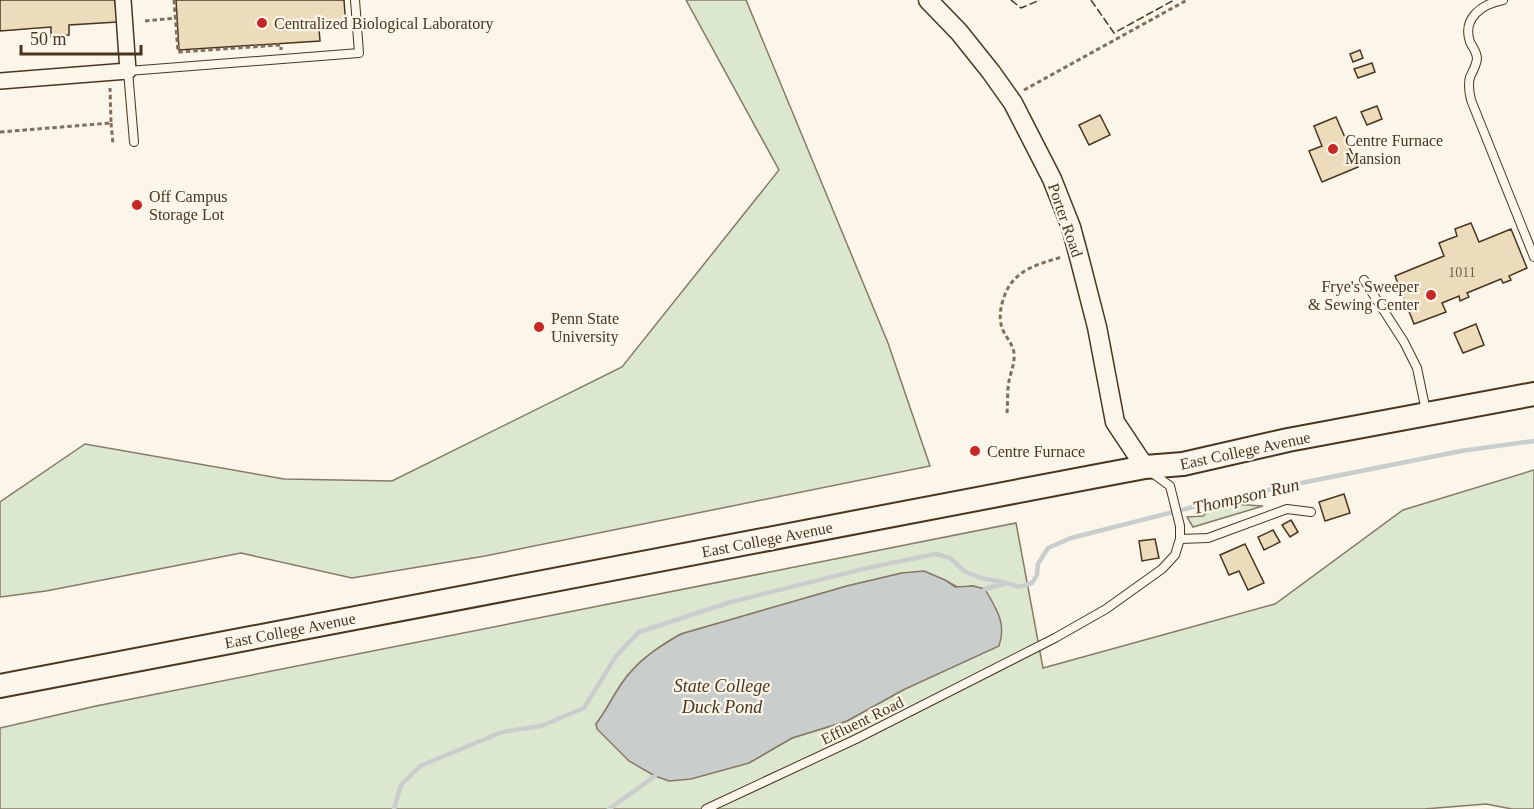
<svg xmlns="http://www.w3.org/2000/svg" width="1534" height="809" viewBox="0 0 1534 809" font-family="'Times New Roman',serif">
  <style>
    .green { fill: #dce7d0; stroke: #887966; stroke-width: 1.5; fill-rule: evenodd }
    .water { fill: #c9cecd; stroke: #887966; stroke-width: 1.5 }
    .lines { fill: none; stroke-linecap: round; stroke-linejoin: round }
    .stream { stroke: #c9cecd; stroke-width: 4.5 }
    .building { fill: #ecdcbc; stroke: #4a3520; stroke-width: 1.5 }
    .service-casing { stroke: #4a3520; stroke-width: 10 }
    .minor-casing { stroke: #4a3520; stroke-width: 18 }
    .tertiary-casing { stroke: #4a3520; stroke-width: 21 }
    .primary-casing { stroke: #4a3520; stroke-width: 26 }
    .path { stroke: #7f6f5c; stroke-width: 3; stroke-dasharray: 4.5 3; stroke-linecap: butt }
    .service { stroke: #fbf6e9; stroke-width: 8 }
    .minor { stroke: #fbf6e9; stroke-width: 15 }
    .tertiary { stroke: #fbf6e9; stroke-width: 18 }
    .primary { stroke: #fbf6e9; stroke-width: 22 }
    .fence { stroke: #4a3520; stroke-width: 1.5; stroke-dasharray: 8 3; stroke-linecap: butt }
    .poi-dot { fill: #c62828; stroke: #fbf6e9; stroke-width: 2 }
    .labels { text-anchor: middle; stroke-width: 4.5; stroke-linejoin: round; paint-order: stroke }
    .number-label { font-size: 14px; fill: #725f47 }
    .poi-label { font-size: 16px; fill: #4a3520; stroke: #fbf6e9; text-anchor: start }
    .street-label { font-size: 16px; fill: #4a3520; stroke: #fbf6e9 }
    .water-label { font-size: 18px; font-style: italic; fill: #4a3520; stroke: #fbf6e9 }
  </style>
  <rect width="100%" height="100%" fill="#fbf6e9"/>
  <g class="green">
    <path d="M686 0H746L888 343 930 466 485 556 352 578 241 553 46 591 0 597V502L85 444 284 479 392 481 622 367 779 170Z"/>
    <path d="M1534 470V809H1512L1486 804 1424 809H0V728L96 706 1016 523 1043 668 1275 604 1403 510ZM902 573 945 580 959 588 973 586 903 690 847 721 792 738 749 763 596 724C606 711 613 696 622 683 637 661 658 647 681 634L847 586Z"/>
    <path d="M1231 504 1263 506 1193 527 1187 517 1203 516 1211 509Z"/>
  </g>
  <path class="water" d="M924 571 945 580 955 587 973 586 985 589C996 609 1007 623 999 646L903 690 847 721 792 738 749 763 691 779 669 781 655 776 629 761 597 729 596 724C606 711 613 696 622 683 637 661 658 647 681 634L847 586 902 573Z"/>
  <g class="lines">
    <g class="stream">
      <path d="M985 589 1007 583 1019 587 1032 583 1037 575 1038 564 1048 548 1071 538 1205 504 1301 483 1461 451 1534 441"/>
      <path d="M394 809 401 785 420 766 502 732 541 726 584 708 616 656 639 632 731 602 867 568 936 554 950 558 964 571 981 578 1007 583"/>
      <path d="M609 809 655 776"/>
    </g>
  </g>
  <g class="building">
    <path d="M0 0H115L117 22 69 25V35L51 37V27L0 31Z"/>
    <path d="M176 0H344L346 28 319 29 320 41 179 50Z"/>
    <path d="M1360 50 1363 58 1353 62 1350 54Z"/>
    <path d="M1372 63 1375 72 1358 78 1354 69Z"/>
    <path d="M1377 106 1382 119 1367 125 1361 112Z"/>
    <path d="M1100 115 1110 135 1089 145 1079 125Z"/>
    <path d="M1336 117 1358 167 1322 182 1309 151 1322 146 1314 126Z"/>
    <path d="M1471 223 1479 242 1511 229 1527 268 1509 276 1511 280 1503 283 1501 279 1467 293 1469 297 1460 301 1459 296 1442 303 1446 312 1414 324 1395 276 1444 256 1439 243 1457 236 1455 229Z"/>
    <path d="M1476 324 1484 345 1463 353 1454 333Z"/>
    <path d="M1344 494 1350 513 1325 521 1319 502Z"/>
    <path d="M1291 520 1298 532 1290 537 1282 525Z"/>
    <path d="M1273 530 1280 542 1264 550 1258 537Z"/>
    <path d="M1155 539 1159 558 1142 561 1139 541Z"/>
    <path d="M1245 544 1264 583 1248 590 1239 571 1229 575 1220 555Z"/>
  </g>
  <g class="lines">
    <g class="service-casing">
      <g id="service">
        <path d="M1503 0C1482 4 1462 18 1470 42 1473 48 1477 52 1477 59 1476 66 1473 71 1470 77 1468 85 1469 92 1471 100L1534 257"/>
        <path d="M134 142 128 71 359 53 355 0"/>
        <path d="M1364 280 1404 342 1417 368 1426 411"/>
        <path d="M1180 539 1208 538 1287 509 1311 512"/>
        <path d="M706 809 856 739 1055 638 1106 609 1162 569 1175 555 1180 539V526L1170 486 1151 472"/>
      </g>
    </g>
    <g class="minor-casing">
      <path id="minor" d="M0 81 128 71 123 0"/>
    </g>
    <g class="tertiary-casing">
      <path id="tertiary" d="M928 0 959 32 991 72 1013 103 1052 179 1071 227 1078 253 1097 327 1115 422 1145 467"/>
    </g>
    <g class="primary-casing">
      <path id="primary" d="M0 686 1092 477 1145 467 1183 464 1288 440 1534 394"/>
    </g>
    <g class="path">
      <path d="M174 0 178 52 281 45V50"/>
      <path d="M145 21 176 18"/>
      <path d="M1024 90 1187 0"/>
      <path d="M111 123 113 144"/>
      <path d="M0 132 111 123 110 88"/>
      <path d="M1007 413C1008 403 1007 391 1009 381 1011 371 1015 363 1014 353 1013 343 1003 335 1001 324 999 315 1001 306 1004 297 1013 270 1038 264 1062 257"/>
    </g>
    <use href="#service" class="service"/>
    <use href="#minor" class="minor"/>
    <use href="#tertiary" class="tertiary"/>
    <use href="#primary" class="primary"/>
    <g class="fence">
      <path d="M1011 0 1021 8 1040 0"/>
      <path d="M1091 0 1114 33 1174 0"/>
    </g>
  </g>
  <g class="poi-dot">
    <circle cx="262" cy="23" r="6"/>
    <circle cx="1333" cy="149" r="6"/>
    <circle cx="137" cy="205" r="6"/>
    <circle cx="1431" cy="295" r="6"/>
    <circle cx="539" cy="327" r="6"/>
    <circle cx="975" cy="451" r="6"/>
  </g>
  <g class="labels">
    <g class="number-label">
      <text x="1462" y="277">1011</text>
    </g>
    <g class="poi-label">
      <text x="274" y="29">Centralized Biological Laboratory</text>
      <text x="1345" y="146">Centre Furnace<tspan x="1345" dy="18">Mansion</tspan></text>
      <text x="149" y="202">Off Campus<tspan x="149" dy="18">Storage Lot</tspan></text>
      <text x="1419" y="292" text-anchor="end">Frye's Sweeper<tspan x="1419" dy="18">&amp; Sewing Center</tspan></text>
      <text x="551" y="324">Penn State<tspan x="551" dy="18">University</tspan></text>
      <text x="987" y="457">Centre Furnace</text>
    </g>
    <g class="street-label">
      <text transform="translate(1066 220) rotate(71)" y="6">Porter Road</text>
      <text transform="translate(1245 450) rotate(-12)" y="6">East College Avenue</text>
      <text transform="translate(767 539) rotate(-11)" y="6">East College Avenue</text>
      <text transform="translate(290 630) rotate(-11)" y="6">East College Avenue</text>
      <text transform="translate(862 720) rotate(-26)" y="6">Effluent Road</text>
    </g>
    <g class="water-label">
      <text transform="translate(1246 496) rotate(-13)" y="6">Thompson Run</text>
      <text x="722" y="692">State College<tspan x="722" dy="21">Duck Pond</tspan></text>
    </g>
  </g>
  <path d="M21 45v9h120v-9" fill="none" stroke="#4a3520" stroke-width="3"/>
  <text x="30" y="45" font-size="18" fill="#4a3520" stroke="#fbf6e9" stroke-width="4.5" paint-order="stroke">50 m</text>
</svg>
